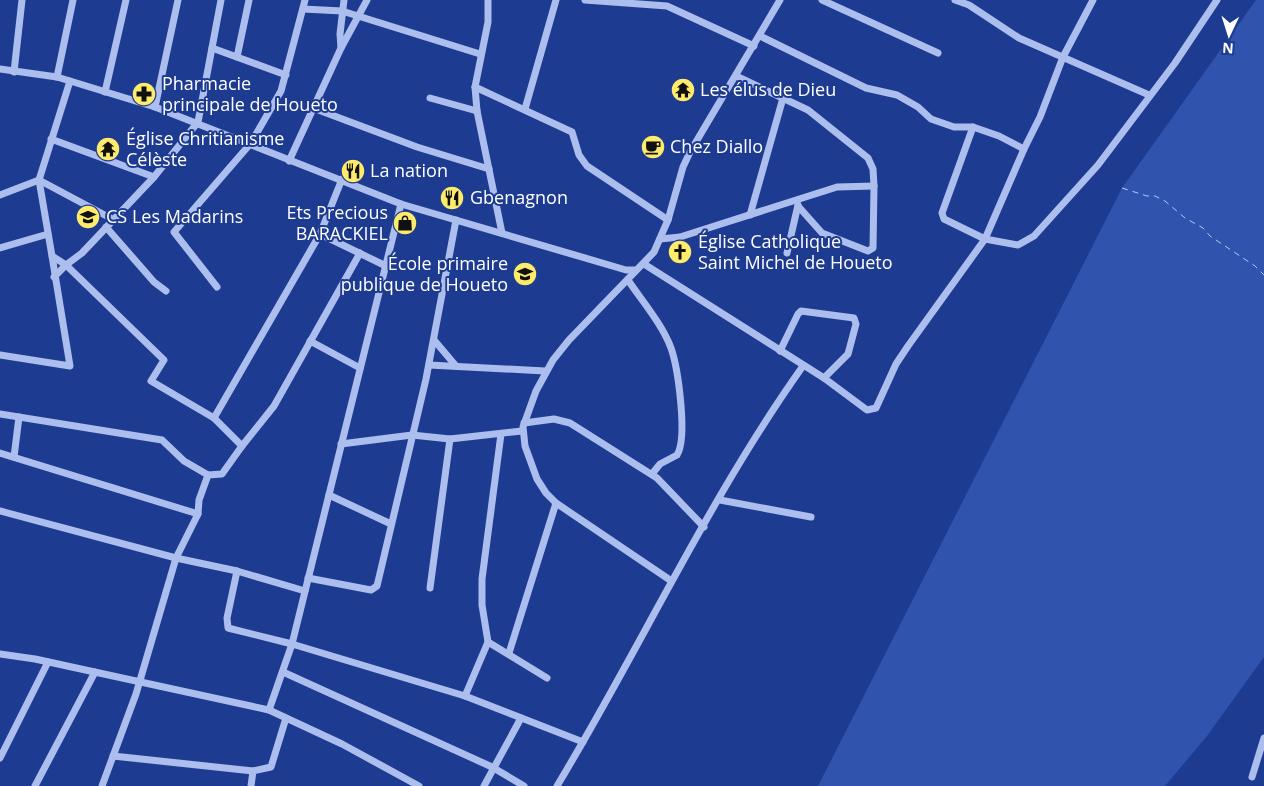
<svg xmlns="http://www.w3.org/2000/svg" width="1264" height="786" viewBox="0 0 1264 786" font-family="'Open Sans',sans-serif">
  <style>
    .green { fill: #3053ad }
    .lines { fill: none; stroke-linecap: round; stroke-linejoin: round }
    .ferry { stroke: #b8c9f5; stroke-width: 1; stroke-dasharray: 6 5; stroke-linecap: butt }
    .minor { stroke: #acbeee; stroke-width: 7 }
    .labels { text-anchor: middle; stroke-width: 4; stroke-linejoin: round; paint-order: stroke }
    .poi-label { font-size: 18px; fill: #fff; stroke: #1d3b90; text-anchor: start }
  </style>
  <rect width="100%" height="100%" fill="#1d3b90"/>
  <path class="green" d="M1256 0H1264V657L1207 736 1165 786H818L1122 188Z"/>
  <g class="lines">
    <path class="ferry" d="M1122 188 1147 196H1155L1165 201 1185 218 1203 228 1210 236 1255 266 1264 275"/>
    <g class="minor">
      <path d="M488 0V22L475 87 477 111 502 233"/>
      <path d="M585 0 667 6 754 46"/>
      <path d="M822 0 938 53"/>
      <path d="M955 0 969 5 1019 38 1149 95"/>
      <path d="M303 9 342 11 480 54"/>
      <path d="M760 36 866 88 897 95 918 107 931 119 954 127H973L999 136 1024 149"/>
      <path d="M212 48 286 75"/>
      <path d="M341 48 367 0"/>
      <path d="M237 57 249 0"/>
      <path d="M0 69 57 77 155 107 401 204 626 270H635"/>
      <path d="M14 72 22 0"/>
      <path d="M736 76 808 110 868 158 873 169 874 186 873 248 868 251 822 233 798 206"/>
      <path d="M57 77 73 0"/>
      <path d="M70 81 39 180 52 256 66 265 164 360 151 381 214 418 242 446 274 406 360 253"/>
      <path d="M475 87 572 132 579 155 587 166 668 220"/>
      <path d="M105 92 126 0"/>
      <path d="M430 98 477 111"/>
      <path d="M155 107 178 0"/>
      <path d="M313 108 417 147 489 169"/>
      <path d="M525 109 556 0"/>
      <path d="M973 127 942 213 944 219 985 239 1018 245 1034 236 1098 165 1175 63 1217 0"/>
      <path d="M51 139 154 177"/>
      <path d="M289 161 341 48 340 34 344 0"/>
      <path d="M0 195 39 180 114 220"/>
      <path d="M750 215 783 98"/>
      <path d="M106 227 154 282 166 291"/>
      <path d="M320 234 386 266"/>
      <path d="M660 239 680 237 837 187 874 186"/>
      <path d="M0 248 48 234"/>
      <path d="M787 253 798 205"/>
      <path d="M644 264 824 378 867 410 876 408 896 364 908 346 985 239 1024 149 1040 117 1063 57 1093 0"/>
      <path d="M54 277 66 265 82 253 154 177 198 122 221 0"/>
      <path d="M628 280C642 301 662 324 671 348 678 368 688 438 677 455L660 464 652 474"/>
      <path d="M217 287 174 232 251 143 281 91 305 0"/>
      <path d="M434 340 456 366"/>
      <path d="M310 341 360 368"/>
      <path d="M780 351 798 314 801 311 854 318 856 324 848 354 824 378"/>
      <path d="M0 355 70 366 52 256"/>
      <path d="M429 365 545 371"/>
      <path d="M0 414 162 440 184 461 208 475 199 500 198 514 176 558 136 694 102 786"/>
      <path d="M214 418 320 234 342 179"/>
      <path d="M524 423 554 419 570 423 657 478 704 527"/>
      <path d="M341 444 412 435 450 439 522 431"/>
      <path d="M0 453 198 514"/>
      <path d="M14 457 19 417"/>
      <path d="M208 475 222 474 242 446"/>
      <path d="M329 495 391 524"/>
      <path d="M720 500 811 517"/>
      <path d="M0 511 176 558 237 571 305 591"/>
      <path d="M237 571 227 618 228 628 292 644 465 696 583 742"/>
      <path d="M308 578 371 590 377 586 426 379 456 220"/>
      <path d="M670 580 556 503 546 493 537 479 525 446 523 427 536 391 553 360 569 340 654 252 668 220 683 167 690 152 780 0"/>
      <path d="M430 588 450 439"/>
      <path d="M488 642 547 678"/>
      <path d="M509 653 556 503"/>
      <path d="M0 654 35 659 269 710 342 744 419 786"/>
      <path d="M283 672 492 767 524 786"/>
      <path d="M465 696 488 642 482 605V579L501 434"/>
      <path d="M269 710 292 644 401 204"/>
      <path d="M113 756 253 771"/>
      <path d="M0 758 48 662"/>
      <path d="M1252 777 1264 738"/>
      <path d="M35 786 95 672"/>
      <path d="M251 786 253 771 271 767 286 718"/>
      <path d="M484 786 521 718"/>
      <path d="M557 786C641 647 709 498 803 366"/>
    </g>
  </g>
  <defs>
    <g id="temple-disc" transform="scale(1.25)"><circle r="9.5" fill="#fdec6b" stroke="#1d3b90"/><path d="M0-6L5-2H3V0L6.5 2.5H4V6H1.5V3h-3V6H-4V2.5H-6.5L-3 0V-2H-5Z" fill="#111"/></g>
    <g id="pharmacy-disc" transform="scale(1.25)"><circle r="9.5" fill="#fdec6b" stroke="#1d3b90"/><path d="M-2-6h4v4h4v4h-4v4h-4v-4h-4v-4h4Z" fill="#111"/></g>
    <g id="cafe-disc" transform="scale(1.25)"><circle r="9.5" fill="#fdec6b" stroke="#1d3b90"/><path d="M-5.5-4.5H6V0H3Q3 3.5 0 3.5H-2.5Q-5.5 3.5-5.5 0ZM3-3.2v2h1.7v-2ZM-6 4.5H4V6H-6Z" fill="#111"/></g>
    <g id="restaurant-disc" transform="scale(1.25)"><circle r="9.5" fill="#fdec6b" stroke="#1d3b90"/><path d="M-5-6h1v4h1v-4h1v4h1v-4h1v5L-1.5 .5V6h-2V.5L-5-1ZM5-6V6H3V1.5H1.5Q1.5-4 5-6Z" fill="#111"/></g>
    <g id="school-disc" transform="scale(1.25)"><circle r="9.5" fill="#fdec6b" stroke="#1d3b90"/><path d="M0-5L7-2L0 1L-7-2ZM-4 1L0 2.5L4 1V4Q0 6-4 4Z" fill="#111"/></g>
    <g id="shop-disc" transform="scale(1.25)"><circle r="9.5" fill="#fdec6b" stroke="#1d3b90"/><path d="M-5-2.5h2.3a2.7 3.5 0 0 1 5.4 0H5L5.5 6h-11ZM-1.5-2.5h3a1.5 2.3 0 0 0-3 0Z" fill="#111"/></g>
    <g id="church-disc" transform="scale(1.25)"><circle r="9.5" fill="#fdec6b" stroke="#1d3b90"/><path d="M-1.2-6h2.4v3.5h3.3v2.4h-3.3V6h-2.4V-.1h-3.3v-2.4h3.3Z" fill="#111"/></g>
  </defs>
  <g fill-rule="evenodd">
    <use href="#temple-disc" x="683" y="90"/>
    <use href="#pharmacy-disc" x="144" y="94"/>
    <use href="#cafe-disc" x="653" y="147"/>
    <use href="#temple-disc" x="108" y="149"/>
    <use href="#restaurant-disc" x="353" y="171"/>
    <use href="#restaurant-disc" x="452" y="198"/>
    <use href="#school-disc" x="88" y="217"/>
    <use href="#shop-disc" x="405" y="223"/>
    <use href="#church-disc" x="680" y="252"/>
    <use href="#school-disc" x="525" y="274"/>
  </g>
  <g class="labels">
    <g class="poi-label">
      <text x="162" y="90">Pharmacie<tspan x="162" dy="21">principale de Houeto</tspan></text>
      <text x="700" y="96">Les élus de Dieu</text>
      <text x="126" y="145">Église Chritianisme<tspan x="126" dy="21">Célèste</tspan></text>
      <text x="670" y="153">Chez Diallo</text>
      <text x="370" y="177">La nation</text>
      <text x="470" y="204">Gbenagnon</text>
      <text x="388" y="219" text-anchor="end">Ets Precious<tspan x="388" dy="21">BARACKIEL</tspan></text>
      <text x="106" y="223">CS Les Madarins</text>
      <text x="698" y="248">Église Catholique<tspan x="698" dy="21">Saint Michel de Houeto</tspan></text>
      <text x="508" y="270" text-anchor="end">École primaire<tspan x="508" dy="21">publique de Houeto</tspan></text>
    </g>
  </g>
  <g transform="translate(1229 35) rotate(184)" stroke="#1d3b90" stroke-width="4" paint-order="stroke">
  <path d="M0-4L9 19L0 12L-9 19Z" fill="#ffffff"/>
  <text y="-8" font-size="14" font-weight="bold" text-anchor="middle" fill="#ffffff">N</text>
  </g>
</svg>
